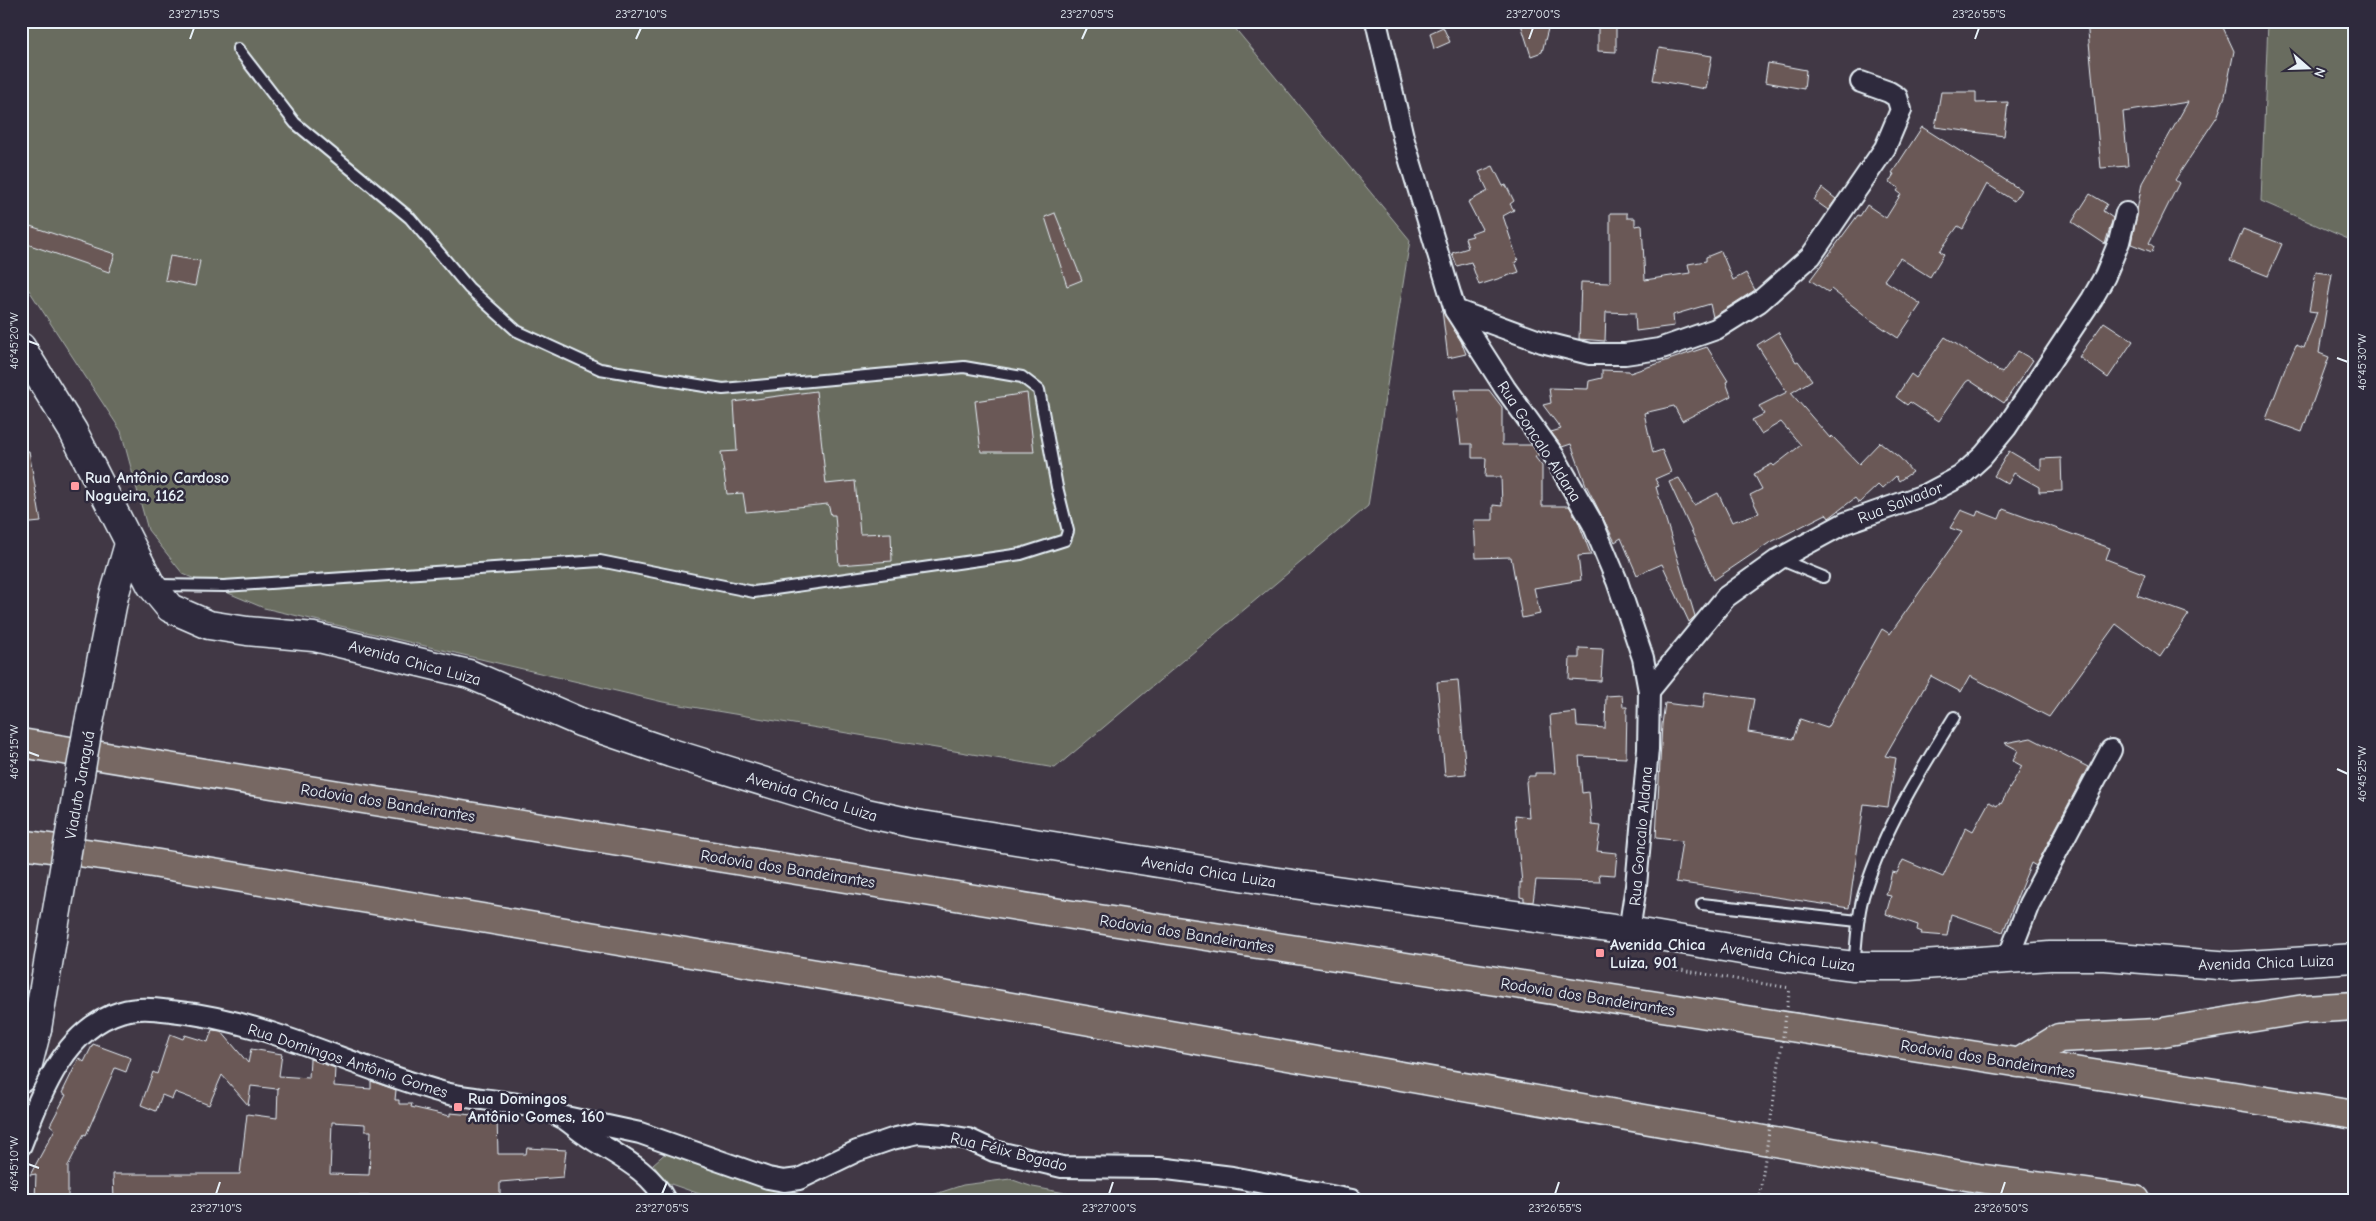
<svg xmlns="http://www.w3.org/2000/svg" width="2376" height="1221" viewBox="0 0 2376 1221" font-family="'Comic Neue',sans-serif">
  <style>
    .green { fill: #696c5e; stroke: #a8aeab }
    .building { fill: #6a5857; stroke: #e8f1f8; fill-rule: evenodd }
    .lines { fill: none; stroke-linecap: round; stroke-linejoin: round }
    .lane-casing { stroke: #e8f1f8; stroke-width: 14 }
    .street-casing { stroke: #e8f1f8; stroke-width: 24 }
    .secondary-casing { stroke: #e8f1f8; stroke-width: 31 }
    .highway-casing { stroke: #e8f1f8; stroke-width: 31 }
    .path { stroke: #e8f1f8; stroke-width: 3; stroke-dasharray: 1 4; stroke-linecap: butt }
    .lane { stroke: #2f2a3d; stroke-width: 10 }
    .street { stroke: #2f2a3d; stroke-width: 20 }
    .secondary { stroke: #2f2a3d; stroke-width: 28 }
    .highway { stroke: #776864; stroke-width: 28 }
    .secondary-bridge-casing { stroke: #e8f1f8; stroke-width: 31; stroke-linecap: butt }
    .path-bridge { stroke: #e8f1f8; stroke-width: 3; stroke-dasharray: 1 4; stroke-linecap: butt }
    .secondary-bridge { stroke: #2f2a3d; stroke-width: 28 }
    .ticks { fill: none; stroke: #e8f1f8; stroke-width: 2 }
    .poi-dot { fill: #ff9aa2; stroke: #2f2a3d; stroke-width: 2 }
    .labels { text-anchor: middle; stroke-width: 5; stroke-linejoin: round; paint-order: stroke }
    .street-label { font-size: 16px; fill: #e8f1f8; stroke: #2f2a3d }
    .poi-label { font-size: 16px; font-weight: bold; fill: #e8f1f8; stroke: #2f2a3d; text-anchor: start }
    .neatline { fill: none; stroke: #e8f1f8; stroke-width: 2 }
    .ticks-label { font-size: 12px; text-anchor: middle; fill: #e8f1f8 }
  </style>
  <rect width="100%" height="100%" fill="#413845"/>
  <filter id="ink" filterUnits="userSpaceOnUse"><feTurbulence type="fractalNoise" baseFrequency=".02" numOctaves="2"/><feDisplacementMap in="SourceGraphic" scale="10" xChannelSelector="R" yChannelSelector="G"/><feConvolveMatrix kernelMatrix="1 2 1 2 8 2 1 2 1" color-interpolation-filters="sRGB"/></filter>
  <g filter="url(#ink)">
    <g class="green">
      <path d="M21 21H1229L1410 240 1368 506 1055 768 663 702 264 608 183 574 148 530 121 431 21 278Z"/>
      <path d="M2268 21H2355V242L2261 201Z"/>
      <path d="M668 1151 751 1174 814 1200H717L665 1182 653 1164Z"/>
      <path d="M1010 1179 1033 1187 1103 1200H917L963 1185Z"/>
    </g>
    <g class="building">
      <path d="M1520 21H1550L1542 52 1531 56Z"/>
      <path d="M1598 21H1616V52L1598 51Z"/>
      <path d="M2087 21H2220L2234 51 2225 96 2218 115 2175 180 2179 183 2149 243 2154 247 2152 252 2131 244 2142 183 2188 102 2123 112 2128 166 2101 168Z"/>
      <path d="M1443 27 1450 42 1434 49 1430 33Z"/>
      <path d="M1659 48 1712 56 1706 89 1653 80Z"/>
      <path d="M1768 63 1806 70 1804 89 1765 82Z"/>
      <path d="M1941 92H1976V103L2008 102 2004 136 1935 127Z"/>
      <path d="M1922 127 2021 190 2014 201 1987 184 1963 229 1958 226 1940 251 1944 254 1930 277 1900 258 1884 280 1921 304 1898 338 1871 320 1831 289 1828 292 1810 280 1858 215 1860 216 1867 205 1886 218 1901 194 1897 191 1899 188 1889 182 1894 174 1892 173Z"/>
      <path d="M1493 166 1503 186 1506 185 1514 201 1510 204 1514 210 1503 216 1518 261 1515 262 1519 272 1479 285 1471 262 1457 266 1452 253 1468 248 1465 238 1473 236 1471 233 1482 229 1468 202 1488 191 1479 172Z"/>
      <path d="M1822 188 1836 199 1828 210 1814 200Z"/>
      <path d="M2090 194 2107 204 2103 211 2113 218 2105 244 2072 222Z"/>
      <path d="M1055 213 1082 280 1067 286 1045 217Z"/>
      <path d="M1610 213H1627V218H1635V226L1642 225 1645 280 1690 273 1688 264 1706 261V257L1721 251 1733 280 1746 273 1755 290 1713 317 1710 304 1673 315 1674 326 1636 331 1635 313 1606 312 1605 341 1579 339 1581 282 1610 283Z"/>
      <path d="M21 223 115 254 109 272 21 242Z"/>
      <path d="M2243 229 2282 244 2268 276 2230 261Z"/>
      <path d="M170 256 200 261 195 286 165 280Z"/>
      <path d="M2316 272 2332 274 2319 353 2329 357 2302 432 2266 419 2288 361H2289L2296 345 2304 348 2317 312 2309 311Z"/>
      <path d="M1442 310 1461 341 1466 354 1448 358Z"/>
      <path d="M2104 322 2133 341 2108 378 2079 357Z"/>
      <path d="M1778 332 1796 362 1798 361 1812 380 1791 393 1830 438 1832 436 1859 464 1880 442 1900 458 1912 472 1899 481 1896 476 1882 489 1878 485 1859 503 1855 498 1829 518 1826 514 1769 543 1714 580 1669 482 1679 478 1694 505 1718 493 1732 522 1759 513 1750 495 1762 489 1754 474 1772 464 1774 466 1801 445 1781 422 1761 434 1752 420 1764 414 1759 406 1787 392 1757 345Z"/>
      <path d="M1945 337 2002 373 2018 351 2033 360 2004 403 1969 380 1966 382 1939 421 1910 402 1907 405 1896 397 1911 374 1916 378Z"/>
      <path d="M1707 347 1728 381 1726 382 1731 396 1682 421 1674 406 1644 413 1653 453 1662 450 1671 472 1655 479 1659 486 1656 487 1695 616 1689 622 1662 564 1637 575 1621 538 1615 542 1586 485 1571 444 1562 447 1551 432 1561 429 1543 405 1551 403 1549 388 1588 389 1589 381 1602 378V370L1629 371 1630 373Z"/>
      <path d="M1454 390H1489L1502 407V445H1532L1539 456 1535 457 1542 466V506H1569L1578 521 1591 555 1578 556 1581 580 1534 588 1540 614 1522 618 1511 557 1476 558 1474 520H1493V505L1502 506 1501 477H1485L1486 458H1472V444H1461Z"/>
      <path d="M816 391 826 484 855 481 860 534 891 533 892 561 839 565 835 515H831L828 504 746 512 743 493 727 494 721 452 737 451 734 402Z"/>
      <path d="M1027 393 1034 452H981L975 401Z"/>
      <path d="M21 451H29L41 522 21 524Z"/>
      <path d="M2009 451 2041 470V459L2061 458 2062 491 2039 492V487L2014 473 2008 484 1994 476Z"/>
      <path d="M2003 509 2110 548 2106 559 2145 574 2137 595 2189 614 2160 657 2116 624 2049 717 1970 676 1961 692 1931 676 1885 756 1896 758 1888 807 1864 804 1849 908 1676 882 1682 841 1656 838 1662 724 1665 703 1703 708 1705 692 1754 699 1748 732 1793 739 1800 719 1827 728 1882 629 1890 634 1962 532 1950 528 1961 510 1976 516 1978 511 1999 519Z"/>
      <path d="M1579 648 1603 649 1601 681 1569 679 1570 658H1579Z"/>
      <path d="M1458 680 1466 774 1445 776 1437 682Z"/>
      <path d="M1622 695 1623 707H1627L1626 758 1579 756 1582 793 1589 792 1592 825 1601 826 1597 851 1617 853 1615 875 1599 874 1600 882 1536 880 1533 902 1524 901V898L1520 897V882L1522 883 1515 815 1529 817 1526 782 1529 776H1535V773H1555L1550 715 1576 712 1577 726 1605 728 1606 696Z"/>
      <path d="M2031 738 2088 767 2036 866 2031 863 2003 932 1951 914 1947 936 1921 934 1922 932 1917 930 1918 925 1886 914 1891 896 1886 895 1892 872 1897 873 1903 860 1943 877 1966 827 1973 831 1989 802 1997 806 1999 803 2001 804 2022 766 2013 761 2018 750 2005 743Z"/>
      <path d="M212 1030 221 1031 248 1063 251 1049 282 1054 279 1076 309 1078 310 1059 335 1068 334 1086 371 1089V1081L396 1090 395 1100H399V1104H412L411 1107 450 1116V1113L497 1117 498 1154H526L527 1148 566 1150 563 1177 500 1182V1200H369V1196H342V1200H114L113 1174H240L247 1114 277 1118 278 1087 277 1089 251 1086 248 1105 222 1075 209 1105 175 1092 172 1099 162 1095 156 1111 141 1105 153 1072 157 1074 170 1034 183 1039 185 1035 208 1042ZM332 1122 365 1124V1131H371L369 1175 330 1174Z"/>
      <path d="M93 1044 131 1058 126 1072 115 1068 86 1135 84 1134 68 1166V1200H35L36 1174 30 1175 55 1129 50 1125 66 1095 62 1093 79 1058 84 1062Z"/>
    </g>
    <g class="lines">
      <g class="lane-casing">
        <g id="lane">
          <path d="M1779 559 1823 577"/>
          <path d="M157 585 224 586 600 561 754 592 1021 554 1065 540 1068 531 1057 487 1039 390 1022 377 964 367 723 389 600 369 517 331 469 288 410 218 295 123 238 49"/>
          <path d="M1702 904 1858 921"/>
          <path d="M1854 965C1857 940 1857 914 1865 890 1884 830 1921 770 1954 717"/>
        </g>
      </g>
      <g class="street-casing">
        <g id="street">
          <path d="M1376 21 1404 141 1455 310 1505 388 1554 456 1593 524 1617 581 1643 658 1649 691 1648 749 1636 886 1629 931"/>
          <path d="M1455 310 1542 342 1590 354H1625L1659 349 1716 329 1759 302 1811 256 1885 148 1901 110 1897 97 1889 92 1861 82"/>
          <path d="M1649 691 1726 597 1779 559 1845 523 1927 494 1961 476 1983 456 2006 428 2092 299 2105 276 2119 242 2126 213"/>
          <path d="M2008 958 2029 904 2111 750"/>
          <path d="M561 1116 640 1133 768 1178 784 1181 799 1179 857 1151 892 1139 918 1133 944 1135 968 1139 994 1151 1062 1167 1159 1168 1232 1177 1352 1200"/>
          <path d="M21 1145C41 1094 64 1029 121 1012 138 1007 154 1009 171 1011 267 1020 353 1068 445 1093 479 1101 532 1101 561 1117 570 1121 577 1130 586 1135 613 1154 650 1169 665 1200"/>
        </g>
      </g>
      <g class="secondary-casing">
        <g id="secondary">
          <path d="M21 347 73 431 151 585 170 608 209 625 247 631 314 637 469 674 580 722 671 753 866 813 916 824 1271 881 1629 931 1789 958 1854 966H1909L2050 956H2105L2231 966 2355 958"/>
          <path d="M114 596 129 544"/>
          <path d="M21 1078 28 1064 37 1029"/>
        </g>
      </g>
      <g class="highway-casing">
        <g id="highway">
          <path d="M21 743 1060 913 2355 1115"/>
          <path d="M21 844 129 859 966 999 1978 1178 2136 1200"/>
          <path d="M2018 1063 2059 1038 2157 1033 2304 1009 2355 1006"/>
        </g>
      </g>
      <path class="path" d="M1658 958 1656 966 1790 988"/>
      <use href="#lane" class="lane"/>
      <use href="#street" class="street"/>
      <use href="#secondary" class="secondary"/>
      <use href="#highway" class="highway"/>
      <g class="secondary-bridge-casing">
        <path id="secondary-bridge" d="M37 1029 87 733 114 596"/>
      </g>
      <path class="path-bridge" d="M1759 1200 1790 988"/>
      <use href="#secondary-bridge" class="secondary-bridge"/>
    </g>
  </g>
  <path class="ticks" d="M190 39 194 28M636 39 641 28M1082 39 1087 28M1529 39 1533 28M1975 39 1979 28M28 341 39 345M2337 358 2348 362M28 752 39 756M2337 769 2348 774M28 1164 39 1168M216 1194 220 1182M662 1194 667 1182M1109 1194 1113 1182M1555 1194 1559 1182M2001 1194 2005 1182"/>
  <g class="poi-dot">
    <rect x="70" y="481" width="10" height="10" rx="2.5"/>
    <rect x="1595" y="948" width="10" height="10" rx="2.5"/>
    <rect x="453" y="1102" width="10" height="10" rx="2.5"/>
  </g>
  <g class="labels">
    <g class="street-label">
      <text transform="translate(1540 441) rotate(57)" y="6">Rua Goncalo Aldana</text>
      <text transform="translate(1900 502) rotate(-21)" y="6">Rua Salvador</text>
      <text transform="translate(415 662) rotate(15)" y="6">Avenida Chica Luiza</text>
      <text transform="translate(79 785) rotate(-80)" y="6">Viaduto Jaraguá</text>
      <text transform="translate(812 796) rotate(17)" y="6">Avenida Chica Luiza</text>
      <text transform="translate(388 802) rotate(9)" y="6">Rodovia dos Bandeirantes</text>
      <text transform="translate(1640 836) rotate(-85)" y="6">Rua Goncalo Aldana</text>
      <text transform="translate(788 868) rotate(9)" y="6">Rodovia dos Bandeirantes</text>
      <text transform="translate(1209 871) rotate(9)" y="6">Avenida Chica Luiza</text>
      <text transform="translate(1187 933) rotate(9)" y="6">Rodovia dos Bandeirantes</text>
      <text transform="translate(1788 956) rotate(8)" y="6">Avenida Chica Luiza</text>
      <text transform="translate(2266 962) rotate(-2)" y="6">Avenida Chica Luiza</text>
      <text transform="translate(1588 996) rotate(9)" y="6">Rodovia dos Bandeirantes</text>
      <text transform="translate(1988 1058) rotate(9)" y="6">Rodovia dos Bandeirantes</text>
      <text transform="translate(348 1060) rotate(18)" y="6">Rua Domingos Antônio Gomes</text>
      <text transform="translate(1009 1151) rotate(14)" y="6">Rua Félix Bogado</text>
    </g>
    <g class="poi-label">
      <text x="85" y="483">Rua Antônio Cardoso<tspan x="85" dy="18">Nogueira, 1162</tspan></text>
      <text x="1610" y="950">Avenida Chica<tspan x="1610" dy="18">Luiza, 901</tspan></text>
      <text x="468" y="1104">Rua Domingos<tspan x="468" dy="18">Antônio Gomes, 160</tspan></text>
    </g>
  </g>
  <rect width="2376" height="1221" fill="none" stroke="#2f2a3d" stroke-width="55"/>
  <g transform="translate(2308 68) rotate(110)" stroke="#2f2a3d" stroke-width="4" paint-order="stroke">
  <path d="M0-4L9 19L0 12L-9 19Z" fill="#e8f1f8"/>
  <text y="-8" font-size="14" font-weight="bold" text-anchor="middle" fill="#e8f1f8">N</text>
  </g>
  <rect x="28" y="28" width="2320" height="1166" class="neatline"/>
  <g class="ticks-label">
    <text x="194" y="18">23°27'15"S</text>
    <text x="641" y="18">23°27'10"S</text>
    <text x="1087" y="18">23°27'05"S</text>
    <text x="1533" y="18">23°27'00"S</text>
    <text x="1979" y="18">23°26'55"S</text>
    <text transform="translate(14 341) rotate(-90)" y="4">46°45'20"W</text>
    <text transform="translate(2362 362) rotate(-90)" y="4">46°45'30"W</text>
    <text transform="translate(14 752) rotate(-90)" y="4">46°45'15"W</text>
    <text transform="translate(2362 774) rotate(-90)" y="4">46°45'25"W</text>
    <text transform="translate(14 1164) rotate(-90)" y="4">46°45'10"W</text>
    <text x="216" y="1212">23°27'10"S</text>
    <text x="662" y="1212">23°27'05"S</text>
    <text x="1109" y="1212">23°27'00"S</text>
    <text x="1555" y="1212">23°26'55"S</text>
    <text x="2001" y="1212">23°26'50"S</text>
  </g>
</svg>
